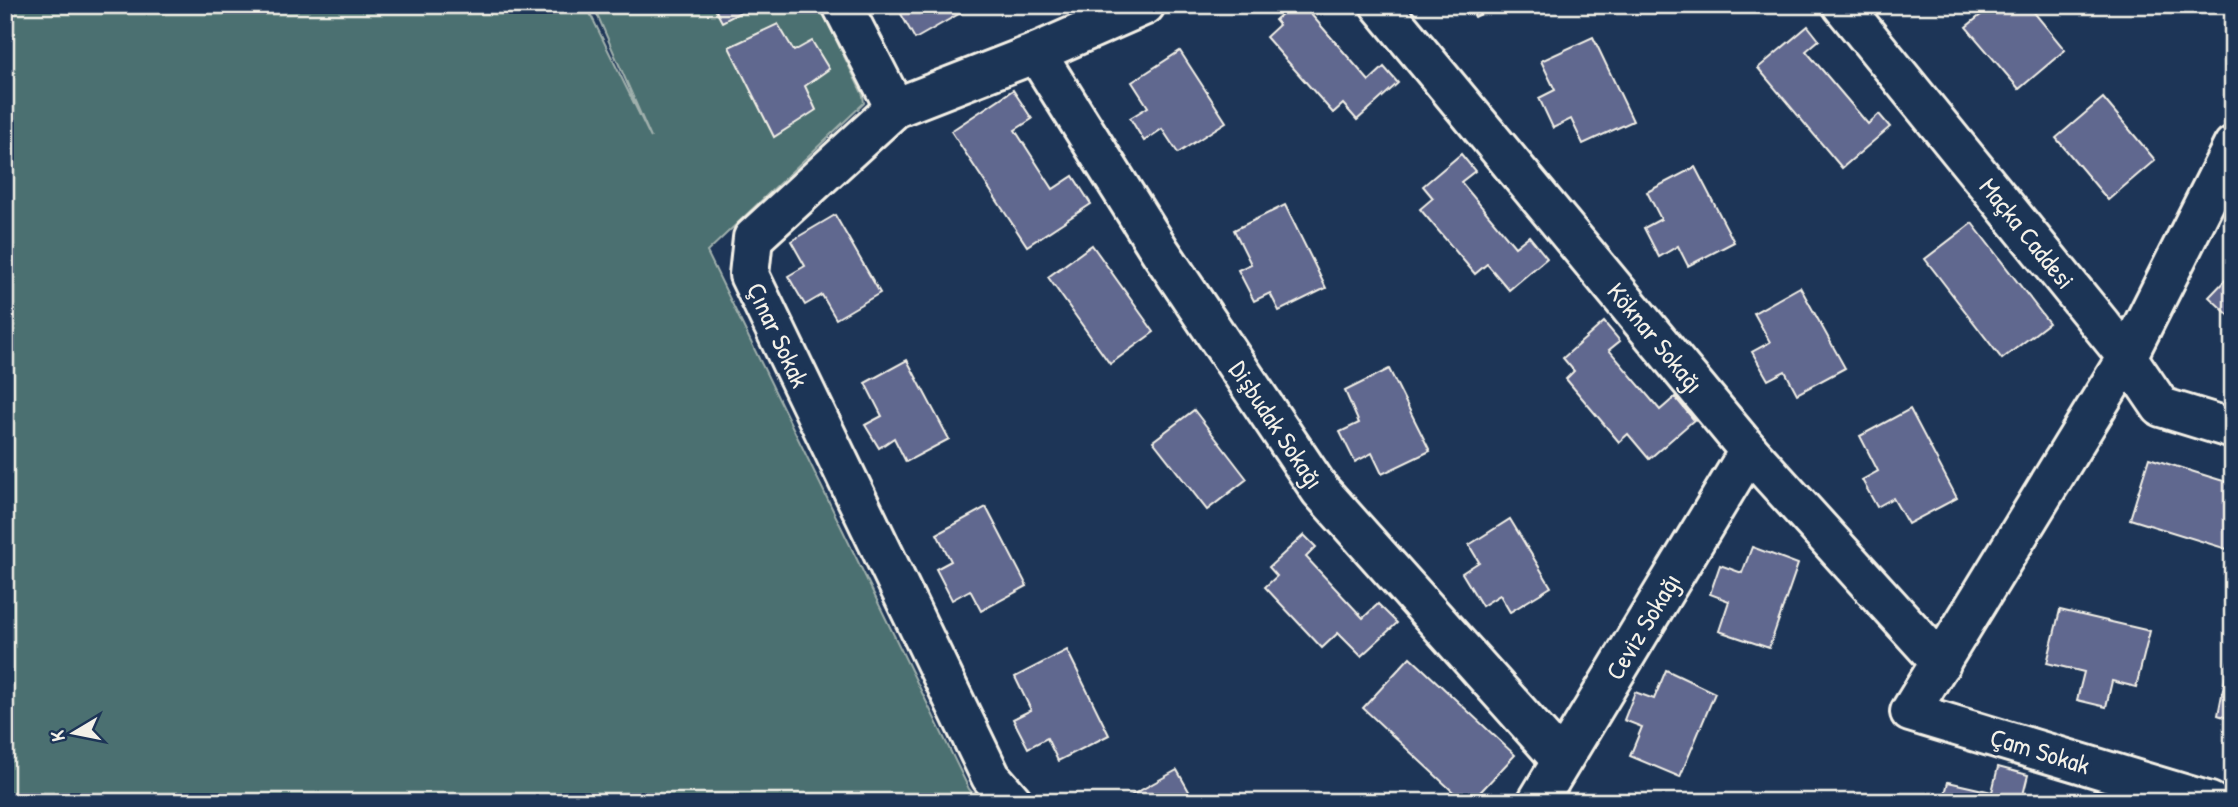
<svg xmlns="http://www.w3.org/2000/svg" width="2238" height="807" viewBox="0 0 2238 807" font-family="'Patrick Hand',sans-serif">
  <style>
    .green { fill: #4c6f71; stroke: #a0b0ac; stroke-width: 2 }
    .building { fill: #61688f; stroke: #f4f1e8; stroke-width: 2 }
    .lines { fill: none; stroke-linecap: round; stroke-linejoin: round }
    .street-casing { stroke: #f4f1e8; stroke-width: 44 }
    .street { stroke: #1d3557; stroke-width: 38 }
    .labels { text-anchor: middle; stroke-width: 7; stroke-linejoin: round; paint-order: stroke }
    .street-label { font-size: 26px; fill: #f4f1e8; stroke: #1d3557 }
  </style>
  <rect width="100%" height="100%" fill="#1d3557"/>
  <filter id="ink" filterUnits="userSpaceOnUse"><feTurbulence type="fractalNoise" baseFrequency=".0143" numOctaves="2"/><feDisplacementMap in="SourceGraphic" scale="14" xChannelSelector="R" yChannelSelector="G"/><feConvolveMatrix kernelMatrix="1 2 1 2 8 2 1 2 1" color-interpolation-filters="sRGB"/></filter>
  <g filter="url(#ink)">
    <path class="green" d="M5 5H586L651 138 593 5H819L863 95 864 103 707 252 969 789 980 802H5Z"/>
    <g class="building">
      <path d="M713 5H754L722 22Z"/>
      <path d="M896 5H960L964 11 915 39Z"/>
      <path d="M1292 5H1316L1309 12 1369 81 1384 67 1398 83 1357 120 1343 104 1333 113 1266 37 1279 25 1275 20Z"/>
      <path d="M1469 5H1501L1475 17Z"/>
      <path d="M1993 5H2028L2065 50 2019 89 1966 27Z"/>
      <path d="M778 24 794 51 812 41 829 69 805 86 816 110 774 137 729 47Z"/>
      <path d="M1808 26 1819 40 1806 51 1868 124 1879 114 1890 127 1842 168 1758 68Z"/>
      <path d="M1593 37 1633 121 1583 144 1571 119 1553 128 1539 98 1555 90 1541 61Z"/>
      <path d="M1180 51 1226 122 1178 153 1162 129 1144 141 1130 118 1148 107 1132 82Z"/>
      <path d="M1013 90 1032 119 1015 130 1053 189 1073 176 1091 204 1027 246 951 131Z"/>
      <path d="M2103 98 2155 160 2108 200 2056 138Z"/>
      <path d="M1461 154 1475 171 1461 182 1515 247 1529 236 1547 258 1509 290 1487 264 1475 274 1420 209 1433 198 1423 186Z"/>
      <path d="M1695 167 1734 242 1688 266 1678 246 1659 257 1644 228 1661 219 1647 192Z"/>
      <path d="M1285 205 1326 288 1279 311 1270 293 1254 301 1238 270 1251 264 1234 230Z"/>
      <path d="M835 215 880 293 836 319 822 295 805 305 788 276 805 266 791 241Z"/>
      <path d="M1972 223 2049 323 2002 359 1925 259Z"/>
      <path d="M1092 245 1154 332 1110 364 1048 277Z"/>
      <path d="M2233 272V319L2209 297Z"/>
      <path d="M1800 287 1845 368 1797 394 1785 371 1768 380 1752 352 1770 342 1754 313Z"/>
      <path d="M1604 322 1620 341 1609 350 1660 410 1675 397 1694 420 1649 459 1628 434 1619 442 1566 379 1574 371 1563 358Z"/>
      <path d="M907 360 949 439 906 462 894 438 879 448 865 425 882 416 865 383Z"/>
      <path d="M1389 369 1430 451 1382 474 1372 453 1355 462 1340 432 1359 423 1345 391Z"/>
      <path d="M1910 409 1957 498 1908 524 1893 498 1877 507 1862 480 1878 471 1860 436Z"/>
      <path d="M1194 410 1247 479 1207 510 1153 441Z"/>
      <path d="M2149 458 2233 484V551L2130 519Z"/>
      <path d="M986 507 1027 586 981 611 970 590 952 600 936 569 951 561 937 534Z"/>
      <path d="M1510 519 1551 587 1510 612 1500 595 1482 606 1462 573 1479 562 1469 545Z"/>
      <path d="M1304 535 1316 547 1306 557 1363 618 1378 604 1397 623 1361 656 1338 633 1322 648 1265 587 1277 576 1269 567Z"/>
      <path d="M1752 547 1798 564 1769 648 1719 631 1729 601 1710 594 1720 565 1742 573Z"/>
      <path d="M2060 610 2150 631 2136 687 2112 681 2106 707 2077 700 2084 672 2047 663Z"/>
      <path d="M1067 650 1109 735 1058 761 1047 738 1028 748 1013 719 1031 710 1015 677Z"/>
      <path d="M1410 657 1515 755 1471 802H1464L1363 708Z"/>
      <path d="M2229 659 2233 660V720L2218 715Z"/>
      <path d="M1666 670 1715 693 1680 777 1630 756 1642 727 1624 720 1635 692 1654 699Z"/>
      <path d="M1998 767 2028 775 2022 799 2035 802H1943L1948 782 1992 792Z"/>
      <path d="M1177 770 1195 802H1129L1127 798Z"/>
    </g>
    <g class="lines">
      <g class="street-casing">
        <g id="street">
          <path d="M842 5 895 108"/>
          <path id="s1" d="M1380 5 1749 451 1941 663"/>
          <path id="s2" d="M1842 5 2127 357 2161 407 2233 429"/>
          <path id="s3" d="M1036 53 1160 251 1320 490 1561 760"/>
          <path d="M1013 802 991 777 749 275 753 238 895 108 1036 53 1145 5"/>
          <path id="s4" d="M1537 802 1749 451"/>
          <path d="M2210 802 1910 712 2127 357 2233 146"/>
        </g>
      </g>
      <use href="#street" class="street"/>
    </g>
  </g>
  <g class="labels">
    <g class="street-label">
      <text dy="9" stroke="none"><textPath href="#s2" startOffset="294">Maçka Caddesi</textPath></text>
      <text transform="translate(778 335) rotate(65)" y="9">Çınar Sokak</text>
      <text dy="9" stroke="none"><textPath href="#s1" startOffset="432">Köknar Sokağı</textPath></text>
      <text dy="9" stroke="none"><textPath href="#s3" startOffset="443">Dişbudak Sokağı</textPath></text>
      <text dy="9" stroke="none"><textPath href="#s4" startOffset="205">Ceviz Sokağı</textPath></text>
      <text transform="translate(2040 751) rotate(17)" y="9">Çam Sokak</text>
    </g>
  </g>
  <rect width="2238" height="807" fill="none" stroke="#1d3557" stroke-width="28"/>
  <rect x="14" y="14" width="2210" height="779" fill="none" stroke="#f4f1e8" stroke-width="2.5" filter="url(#ink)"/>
  <g transform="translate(74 733) rotate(260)" stroke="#1d3557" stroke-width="5" paint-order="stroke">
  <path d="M0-5L12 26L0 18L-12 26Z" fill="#f4f1e8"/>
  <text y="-10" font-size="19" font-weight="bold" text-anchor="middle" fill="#f4f1e8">K</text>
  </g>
</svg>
